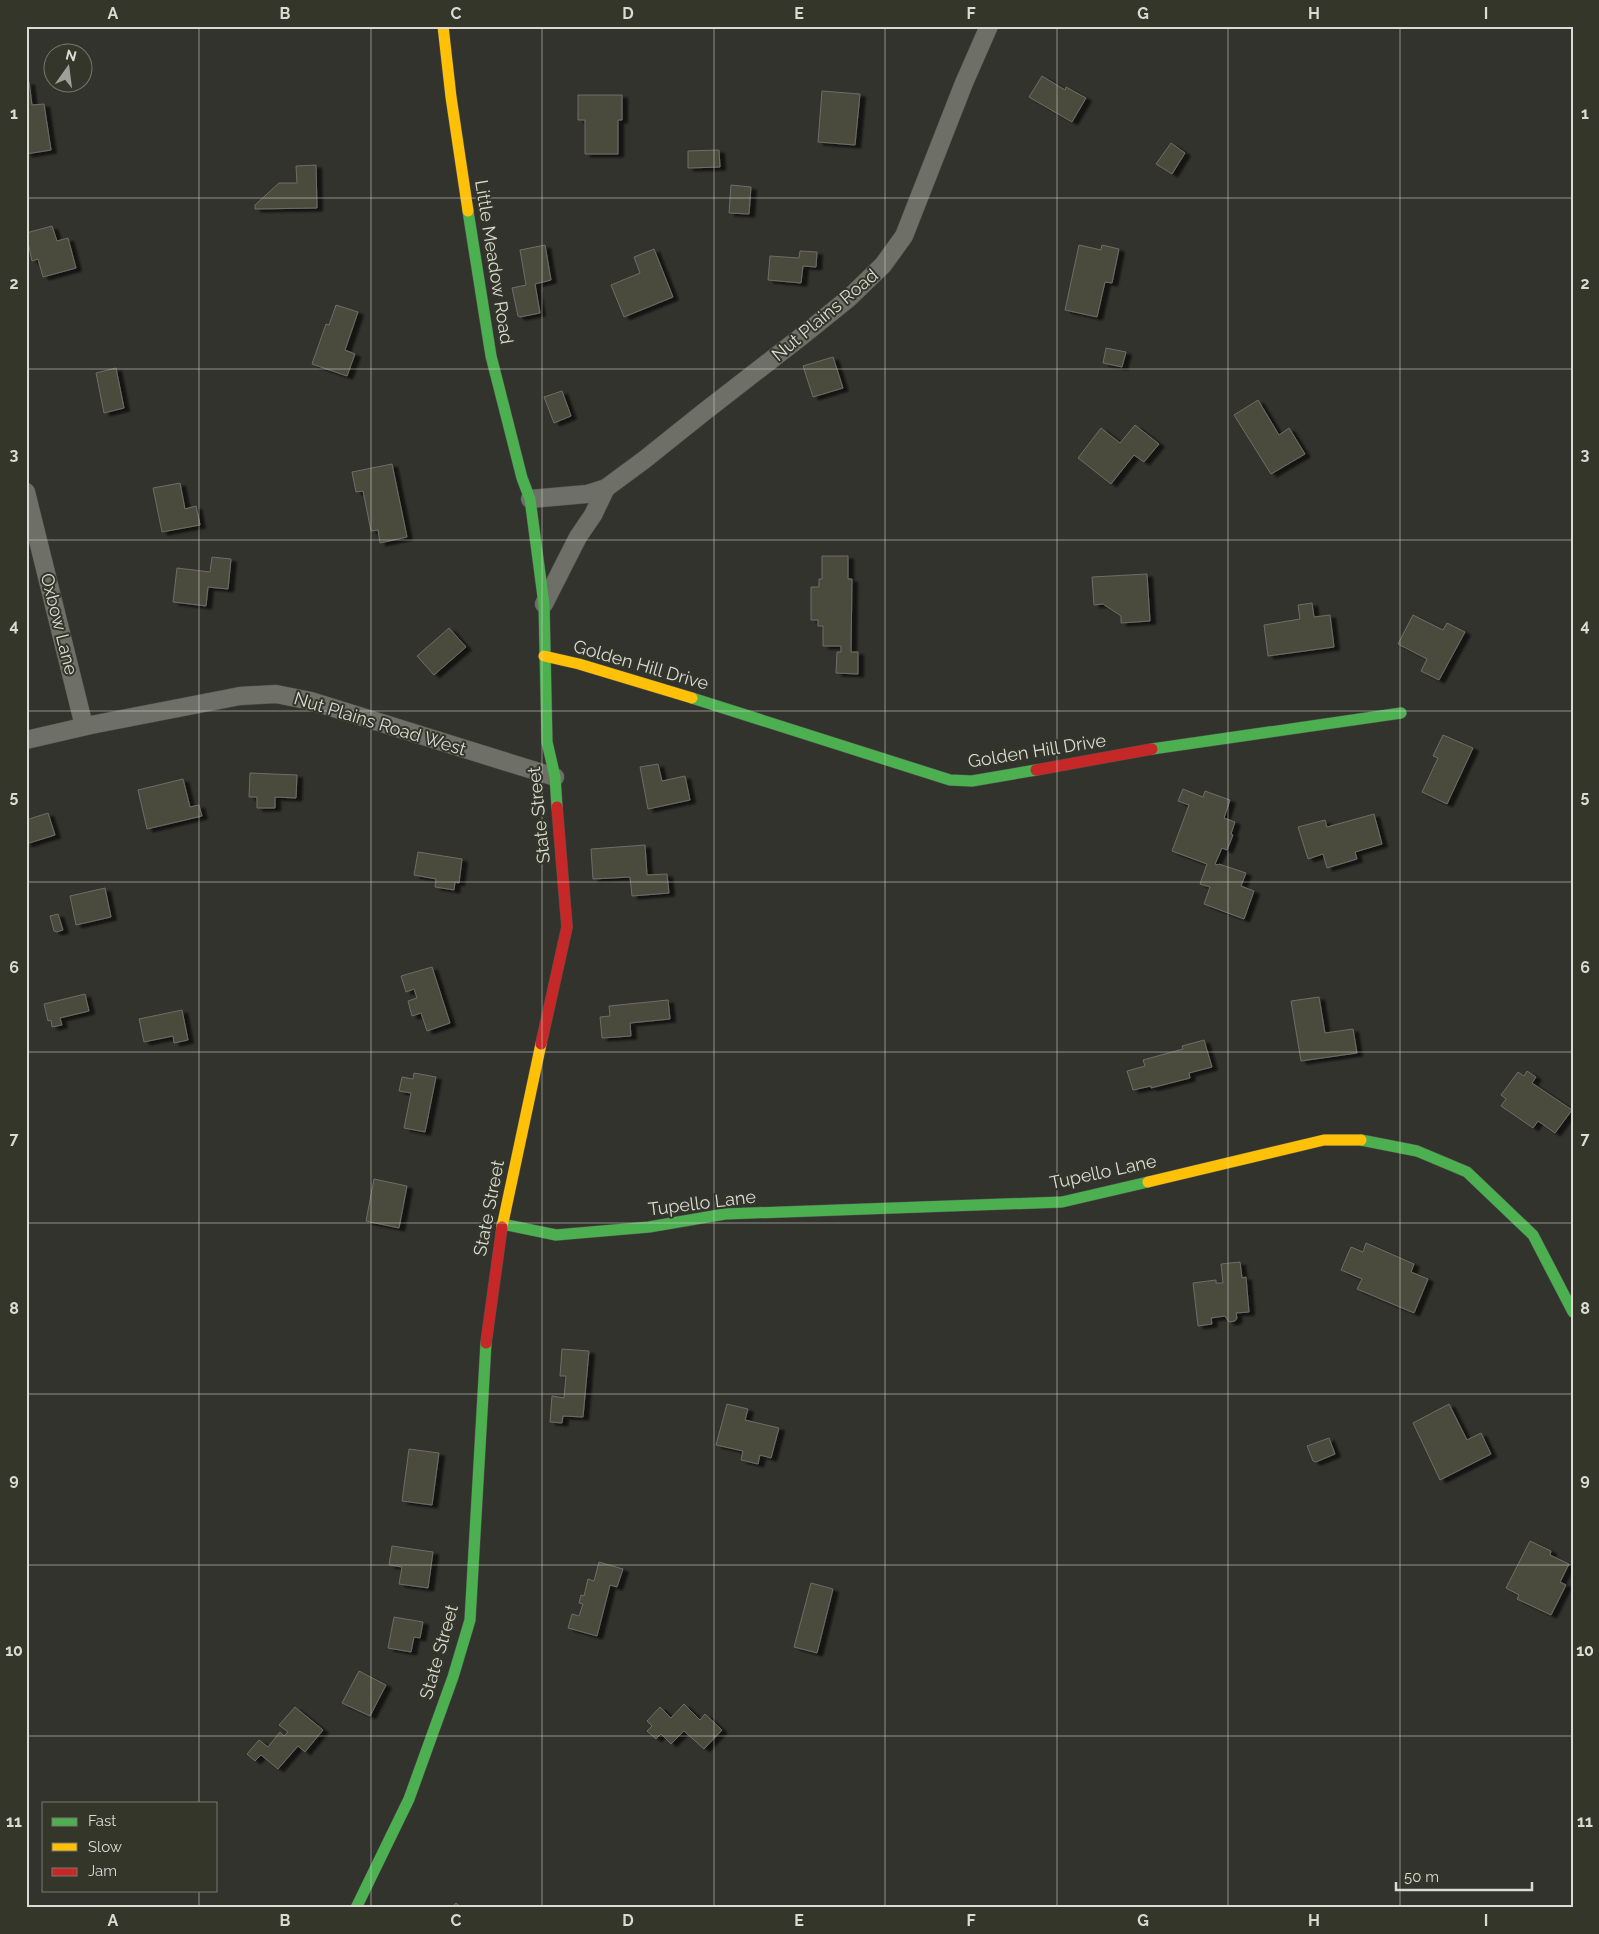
<svg xmlns="http://www.w3.org/2000/svg" width="1599" height="1934" viewBox="0 0 1599 1934" font-family="Raleway,sans-serif">
  <style>
    .building { fill: #4b4c3c; stroke: #6c6d68; filter: url(#shadow) }
    .lines { fill: none; stroke-linecap: round; stroke-linejoin: round }
    .street-casing { stroke: #4f504c; stroke-width: 19 }
    .fast-casing { stroke: #4f504c; stroke-width: 12 }
    .slow-casing { stroke: #4f504c; stroke-width: 12 }
    .jam-casing { stroke: #4f504c; stroke-width: 12 }
    .street { stroke: #6e6f66; stroke-width: 18 }
    .fast { stroke: #4caf50; stroke-width: 11 }
    .slow { stroke: #ffc107; stroke-width: 11 }
    .jam { stroke: #c62828; stroke-width: 11 }
    .grid { fill: none; stroke: #dadbd4; stroke-width: 1; stroke-opacity: 0.55 }
    .labels { text-anchor: middle; stroke-width: 4; stroke-linejoin: round; paint-order: stroke }
    .street-label { font-size: 18px; fill: #dadbd4; stroke: #34362a }
    .neatline { fill: none; stroke: #dadbd4; stroke-width: 2 }
    .grid-label { font-size: 16px; text-anchor: middle; font-weight: bold; fill: #dadbd4 }
  </style>
  <defs>
    <filter id="shadow"><feDropShadow dx="5.5" dy="3" stdDeviation="1" flood-color="#0009"/></filter>
  </defs>
  <rect width="100%" height="100%" fill="#32332d"/>
  <g class="building">
    <path d="M1042 76 1065 90 1066 87 1086 98 1072 122 1029 97Z"/>
    <path d="M26 82H29L32 105 44 104 51 150 26 154Z"/>
    <path d="M822 91 860 94 855 145 818 142Z"/>
    <path d="M578 95H622V120H618V154H585V120H578Z"/>
    <path d="M1171 143 1185 153 1172 174 1156 164Z"/>
    <path d="M719 150 720 167 688 168V151Z"/>
    <path d="M316 165 317 208 255 209V205L279 183H297L296 166Z"/>
    <path d="M731 185 751 187 749 214 729 213Z"/>
    <path d="M52 226 57 241 68 238 76 268 43 277 38 259 32 261 26 233Z"/>
    <path d="M545 245 551 280 535 284 540 313 520 317 518 316 512 288 526 285 520 250Z"/>
    <path d="M1079 245 1101 250 1102 245 1119 249 1112 283 1105 282 1097 317 1065 310Z"/>
    <path d="M654 249 673 297 624 317 611 285 640 273 634 257Z"/>
    <path d="M800 251 817 252 816 267 803 266 801 283 768 280 770 256 799 258Z"/>
    <path d="M336 305 358 312 345 350 355 354 347 376 312 364 326 324 329 325Z"/>
    <path d="M1106 348 1126 352 1122 367 1103 363Z"/>
    <path d="M833 357 843 388 813 397 803 366Z"/>
    <path d="M116 368 124 408 104 413 96 373Z"/>
    <path d="M562 391 571 416 554 423 544 397Z"/>
    <path d="M1258 400 1279 435 1289 428 1305 454 1271 474 1234 415Z"/>
    <path d="M1135 425 1159 444 1144 462 1134 455 1111 484 1078 458 1101 428 1120 443Z"/>
    <path d="M392 464 407 537 380 543 378 530 371 531 363 491 356 492 352 472Z"/>
    <path d="M180 483 185 509 196 506 200 525 162 532 153 488Z"/>
    <path d="M822 556H848V579H852L851 652H858V674L836 673 837 652H841V646H823V626H818V620H811V587H819V579H822Z"/>
    <path d="M212 557 231 559 228 589 208 587 206 606 173 602 177 568 210 572Z"/>
    <path d="M1147 574 1150 621 1121 623V616L1103 604 1094 605 1092 577Z"/>
    <path d="M1312 603 1314 617 1330 615 1334 647 1268 656 1264 625 1300 619 1298 605Z"/>
    <path d="M1413 615 1443 630 1447 623 1465 632 1439 680 1421 671 1427 659 1398 644Z"/>
    <path d="M449 628 466 647 434 675 417 656Z"/>
    <path d="M1443 735 1473 748 1447 804 1422 792 1438 758 1433 756Z"/>
    <path d="M658 764 662 781 685 776 690 800 648 809 640 767Z"/>
    <path d="M250 773 297 775 296 798 275 797V808H257V797H249Z"/>
    <path d="M183 779 190 807 199 805 202 816 147 829 138 790Z"/>
    <path d="M1183 789 1203 797 1205 791 1230 800 1224 818 1235 822 1231 834 1233 835 1227 850 1222 848 1215 864 1218 865 1219 864 1246 873 1241 886 1254 891 1244 919 1204 904 1210 887 1200 884 1207 864 1172 851 1189 805 1178 801Z"/>
    <path d="M48 813 55 835 26 844V820Z"/>
    <path d="M1374 814 1382 844 1355 852 1357 859 1327 868 1323 854 1308 859 1298 827 1325 820 1327 827Z"/>
    <path d="M645 845 647 875 667 874 669 893 632 896 630 877 593 879 591 849Z"/>
    <path d="M418 852 462 859 459 883 455 882 454 890 435 887 436 879 414 875Z"/>
    <path d="M105 888 111 917 76 925 70 896Z"/>
    <path d="M58 914 63 930 57 932 54 931 50 916Z"/>
    <path d="M432 967 450 1023 427 1031 421 1013 412 1016 408 1001 417 998 414 989 406 992 401 976Z"/>
    <path d="M85 994 89 1011 60 1018 62 1025 52 1027 51 1020 48 1021 44 1004Z"/>
    <path d="M1319 997 1325 1033 1353 1029 1357 1053 1301 1061 1291 1001Z"/>
    <path d="M668 1000 670 1019 630 1023 631 1036 602 1038 600 1017 610 1016 609 1006Z"/>
    <path d="M182 1010 188 1040 174 1043 173 1036 144 1042 139 1019Z"/>
    <path d="M1204 1040 1212 1067 1189 1073 1190 1078 1151 1088V1086L1133 1090 1127 1071 1145 1066 1143 1060 1183 1049 1182 1046Z"/>
    <path d="M1527 1071 1536 1077 1532 1083 1572 1110 1555 1133 1538 1121 1533 1128 1501 1106 1506 1099 1501 1095 1518 1072 1524 1076Z"/>
    <path d="M414 1073 436 1077 425 1132 404 1128 411 1093 399 1091 402 1077 413 1079Z"/>
    <path d="M374 1179 407 1186 399 1228 366 1221Z"/>
    <path d="M1366 1243 1414 1264 1411 1272 1428 1279 1414 1313 1357 1289 1362 1279 1341 1270 1351 1247 1363 1252Z"/>
    <path d="M1240 1262 1242 1278 1246 1277 1249 1312 1236 1313 1237 1318 1235 1321 1229 1322 1225 1316 1211 1318 1212 1324 1198 1326 1193 1283 1216 1280V1283H1223L1221 1264Z"/>
    <path d="M562 1349 589 1351 583 1417 563 1416 562 1423 550 1422 552 1396 564 1398 566 1376H560Z"/>
    <path d="M727 1404 748 1409 745 1420 779 1428 771 1458 760 1455 758 1464 741 1460 743 1451 716 1445Z"/>
    <path d="M1449 1404 1467 1440 1481 1433 1491 1454 1440 1480 1413 1423Z"/>
    <path d="M1329 1438 1335 1454 1316 1462 1313 1461 1307 1446Z"/>
    <path d="M409 1449 439 1453 432 1505 402 1501Z"/>
    <path d="M1530 1541 1551 1551 1550 1555 1569 1564 1560 1582 1566 1585 1551 1615 1517 1599 1519 1595 1506 1588Z"/>
    <path d="M392 1546 433 1552 428 1588 399 1584 402 1567 389 1565Z"/>
    <path d="M599 1562 623 1569 617 1587 610 1585 597 1636 568 1628 572 1614 579 1616 583 1604 579 1603 581 1595 584 1596 588 1579 594 1581Z"/>
    <path d="M811 1583 833 1589 817 1653 794 1647Z"/>
    <path d="M394 1617 423 1622 420 1638 414 1637 411 1652 388 1648Z"/>
    <path d="M359 1671 386 1685 370 1716 342 1703Z"/>
    <path d="M684 1704 700 1720 705 1714 722 1730 704 1749 684 1731 671 1744 661 1734 656 1739 647 1731 652 1726 647 1721 660 1707 671 1718Z"/>
    <path d="M295 1707 323 1730 305 1752 298 1746 278 1769 261 1755 255 1761 247 1754 259 1740 268 1747 280 1732 284 1736 288 1732 279 1725Z"/>
    <path d="M456 1903 462 1908H451Z"/>
  </g>
  <g class="lines">
    <g class="street-casing">
      <g id="street">
        <path d="M26 492 84 726"/>
        <path d="M530 499 587 494 606 488 644 460 704 412 802 336 849 298 883 265 904 236 964 83 989 26"/>
        <path d="M544 604 578 537 593 515 606 488"/>
        <path d="M26 740 91 725 240 696 276 694 311 701 555 777"/>
      </g>
    </g>
    <g class="fast-casing">
      <g id="fast">
        <path d="M468 211 491 356 522 478 530 499 544 604 547 742 555 777 557 807"/>
        <path d="M692 698 950 780 972 781 1036 770"/>
        <path d="M1152 749 1401 713"/>
        <path d="M1361 1140 1417 1151 1467 1172 1533 1235 1573 1312"/>
        <path d="M502 1224 556 1235 649 1227 725 1214 1062 1202 1148 1182"/>
        <path d="M356 1908 409 1799 453 1677 470 1620 486 1343"/>
      </g>
    </g>
    <g class="slow-casing">
      <g id="slow">
        <path d="M443 26 451 97 468 211"/>
        <path d="M544 656 579 664 692 698"/>
        <path d="M1148 1182 1324 1140H1361"/>
        <path d="M502 1227 541 1044"/>
      </g>
    </g>
    <g class="jam-casing">
      <g id="jam">
        <path d="M1036 770 1152 749"/>
        <path d="M541 1044 567 927 557 807"/>
        <path d="M486 1343 502 1227"/>
      </g>
    </g>
    <use href="#street" class="street"/>
    <use href="#fast" class="fast"/>
    <use href="#slow" class="slow"/>
    <use href="#jam" class="jam"/>
  </g>
  <path class="grid" d="M199 26V1803M371 26V1908M542 26V1908M714 26V1908M885 26V1908M1057 26V1908M1228 26V1908M1400 26V1908M26 198H1573M26 369H1573M26 540H1573M26 711H1573M26 882H1573M26 1052H1573M26 1223H1573M26 1394H1573M26 1565H1573M26 1736H1573M199 1890V1908"/>
  <g class="labels">
    <g class="street-label">
      <text transform="translate(494 262) rotate(81)" y="6">Little Meadow Road</text>
      <text transform="translate(825 315) rotate(-40)" y="6">Nut Plains Road</text>
      <text transform="translate(59 624) rotate(76)" y="6">Oxbow Lane</text>
      <text transform="translate(641 665) rotate(16)" y="6">Golden Hill Drive</text>
      <text transform="translate(380 724) rotate(17)" y="6">Nut Plains Road West</text>
      <text transform="translate(1037 751) rotate(-9)" y="6">Golden Hill Drive</text>
      <text transform="translate(539 815) rotate(-96)" y="6">State Street</text>
      <text transform="translate(1103 1172) rotate(-12)" y="6">Tupello Lane</text>
      <text transform="translate(702 1203) rotate(-7)" y="6">Tupello Lane</text>
      <text transform="translate(489 1208) rotate(-79)" y="6">State Street</text>
      <text transform="translate(439 1652) rotate(-74)" y="6">State Street</text>
    </g>
  </g>
  <rect width="1599" height="1934" fill="none" stroke="#34362a" stroke-width="55"/>
  <rect x="42" y="1802" width="175" height="90" fill="#34362a" stroke="#76786e"/>
  <rect x="52" y="1818" width="25" height="8" fill="#4caf50" stroke="#76786e"/>
  <text x="88" y="1826" font-size="15" fill="#dadbd4">Fast</text>
  <rect x="52" y="1843" width="25" height="8" fill="#ffc107" stroke="#76786e"/>
  <text x="88" y="1852" font-size="15" fill="#dadbd4">Slow</text>
  <rect x="52" y="1868" width="25" height="8" fill="#c62828" stroke="#76786e"/>
  <text x="88" y="1876" font-size="15" fill="#dadbd4">Jam</text>
  <g transform="translate(68 68) rotate(14)"><circle r="24" fill="#34362a" stroke="#76786e"/>
  <path d="M0-4L9 19L0 12L-9 19Z" fill="#9fa09a"/>
  <text y="-8" font-size="14" font-weight="bold" text-anchor="middle" fill="#dadbd4">N</text>
  </g>
  <path d="M1396 1882v8h136v-8" fill="none" stroke="#dadbd4" stroke-width="2.5"/>
  <text x="1404" y="1882" font-size="15" fill="#dadbd4" stroke="#34362a" stroke-width="4" paint-order="stroke">50 m</text>
  <rect x="28" y="28" width="1544" height="1878" class="neatline"/>
  <g class="grid-label">
    <text x="113" y="19">A</text>
    <text x="285" y="19">B</text>
    <text x="456" y="19">C</text>
    <text x="628" y="19">D</text>
    <text x="799" y="19">E</text>
    <text x="971" y="19">F</text>
    <text x="1143" y="19">G</text>
    <text x="1314" y="19">H</text>
    <text x="1486" y="19">I</text>
    <text x="14" y="119">1</text>
    <text x="1585" y="119">1</text>
    <text x="14" y="289">2</text>
    <text x="1585" y="289">2</text>
    <text x="14" y="460">3</text>
    <text x="1585" y="460">3</text>
    <text x="14" y="631">4</text>
    <text x="1585" y="631">4</text>
    <text x="14" y="802">5</text>
    <text x="1585" y="802">5</text>
    <text x="14" y="973">6</text>
    <text x="1585" y="973">6</text>
    <text x="14" y="1144">7</text>
    <text x="1585" y="1144">7</text>
    <text x="14" y="1314">8</text>
    <text x="1585" y="1314">8</text>
    <text x="14" y="1485">9</text>
    <text x="1585" y="1485">9</text>
    <text x="14" y="1656">10</text>
    <text x="1585" y="1656">10</text>
    <text x="14" y="1827">11</text>
    <text x="1585" y="1827">11</text>
    <text x="113" y="1926">A</text>
    <text x="285" y="1926">B</text>
    <text x="456" y="1926">C</text>
    <text x="628" y="1926">D</text>
    <text x="799" y="1926">E</text>
    <text x="971" y="1926">F</text>
    <text x="1143" y="1926">G</text>
    <text x="1314" y="1926">H</text>
    <text x="1486" y="1926">I</text>
  </g>
</svg>
